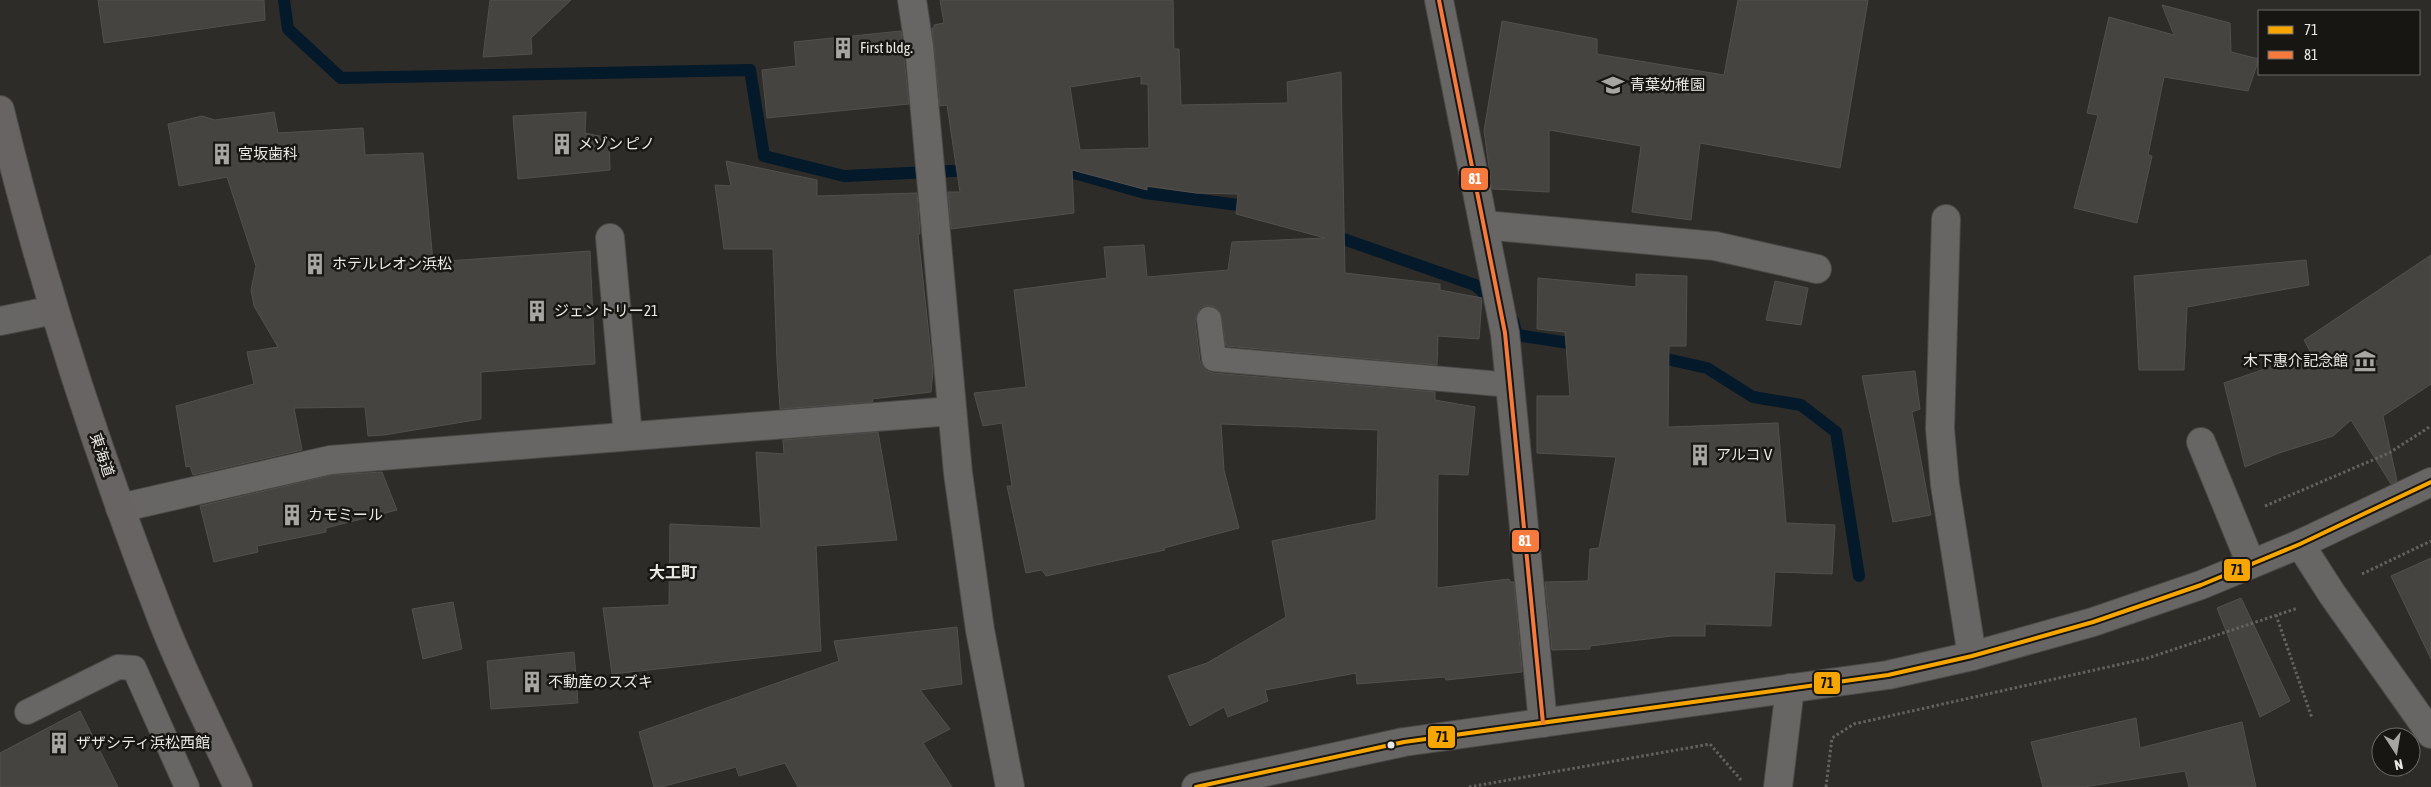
<svg xmlns="http://www.w3.org/2000/svg" width="2431" height="787" viewBox="0 0 2431 787" font-family="'Asap Condensed','Noto Sans JP',sans-serif">
  <style>
    .lines { fill: none; stroke-linecap: round; stroke-linejoin: round }
    .stream { stroke: #041929; stroke-width: 12 }
    .building { fill: #464441; stroke: #52504d; fill-rule: evenodd }
    .service-casing { stroke: #4b4a48; stroke-width: 26 }
    .minor-casing { stroke: #4b4a48; stroke-width: 30 }
    .tertiary-casing { stroke: #4b4a48; stroke-width: 30 }
    .trunk-casing { stroke: #4b4a48; stroke-width: 30 }
    .path { stroke: #646260; stroke-width: 3; stroke-dasharray: 2.5 2.5; stroke-linecap: butt }
    .service { stroke: #676665; stroke-width: 24 }
    .minor { stroke: #676665; stroke-width: 28 }
    .tertiary { stroke: #676665; stroke-width: 28 }
    .trunk { stroke: #676463; stroke-width: 28 }
    .bus-1-casing { stroke: #171613; stroke-width: 8 }
    .bus-2-casing { stroke: #171613; stroke-width: 8 }
    .bus-1 { stroke: #f7a600; stroke-width: 4 }
    .bus-2 { stroke: #f6793e; stroke-width: 4 }
    .bus-dot { fill: #eae8e3; stroke: #171613; stroke-width: 2 }
    .labels { text-anchor: middle; stroke-width: 5; stroke-linejoin: round; paint-order: stroke }
    .poi-label { font-size: 15px; fill: #eae8e3; stroke: #171613; text-anchor: start }
    .street-label { font-size: 15px; fill: #eae8e3; stroke: #171613 }
    .neighbourhood-label { font-size: 16px; font-weight: bold; fill: #eae8e3; stroke: #171613 }
    .line-badge { stroke: #171613; stroke-width: 2 }
    .badge-label { font-size: 14px; text-anchor: middle; font-weight: bold; fill: #fff }
    .pale-badge-label { font-size: 14px; text-anchor: middle; font-weight: bold; fill: #111 }
  </style>
  <rect width="100%" height="100%" fill="#2e2c29"/>
  <g class="lines">
    <g class="stream">
      <path d="M284 0 288 29 341 78 750 70 764 156 844 176 974 170"/>
      <path d="M1056 168 1145 193 1254 207"/>
      <path d="M1329 234 1475 285 1494 302"/>
      <path d="M1513 321 1517 335 1582 345"/>
      <path d="M1653 356 1707 368 1753 397 1801 405 1836 432 1859 576"/>
    </g>
  </g>
  <g class="building">
    <path d="M98 0H264L265 20 104 43Z"/>
    <path d="M490 0H571L531 38 532 54 483 57Z"/>
    <path d="M940 0H1173L1174 49H1179L1181 105 1288 103 1287 82 1341 72 1345 273 1440 284V290L1482 298 1479 339 1438 336 1437 365 1226 346 1220 311 1215 307 1208 305 1200 308 1195 320 1200 361 1207 371 1213 373 1435 392V400L1475 407 1468 475 1438 474 1437 588 1509 579 1510 582H1514L1522 672 1446 680 1445 677 1357 684 1356 673 1265 690 1268 701 1228 717 1224 707 1190 726 1168 676 1207 663 1286 617 1272 541 1376 520 1378 430 1221 424 1224 470 1239 528 1164 548 1165 550 1046 576 1042 570 1026 573 1007 486H1012L1002 423 983 426 974 393 1026 387 1014 290 1107 278 1104 247 1144 245 1147 277 1228 270 1232 242 1325 238 1236 214 1238 194 1196 193 1147 186V190L1072 170 1074 213 951 229 948 192H960L947 105 940 106 932 28H934V25L944 23ZM1141 76V84H1148L1149 148 1080 150 1070 87Z"/>
    <path d="M1738 0H1868L1840 168 1700 143 1691 220 1632 212 1641 146 1549 130V192L1492 189 1484 131 1502 21 1597 39V54L1724 75Z"/>
    <path d="M2162 5 2230 23 2231 52 2259 59 2248 91 2164 77 2148 155 2152 156 2137 223 2074 208 2098 115 2087 113 2109 17 2174 35Z"/>
    <path d="M901 31 909 104 767 118 762 70 796 66 794 42Z"/>
    <path d="M274 112 278 133 363 128 365 155 423 153 433 262 590 251 595 364 481 372V419L384 435 368 436 365 407 294 408 302 450 193 475 190 466 186 467 176 406 254 384 247 352 278 347 254 306 251 290 256 266 227 177 179 186 168 124 202 116 215 120Z"/>
    <path d="M586 112 585 133 609 138 610 170 518 179 513 116Z"/>
    <path d="M726 161 817 180V196L917 193 920 234H918L933 372 931 392 872 399 873 402 780 409 777 361 773 249H724L715 185 731 186Z"/>
    <path d="M2431 255V384L2383 416 2397 481 2391 484 2351 420 2333 436 2279 453 2245 467 2224 383 2311 353 2304 340Z"/>
    <path d="M2306 260 2309 285 2187 307 2184 370H2139L2134 276Z"/>
    <path d="M1636 274 1687 276 1686 346H1669L1668 427 1778 423 1786 523 1835 525 1832 574 1775 572 1771 626 1705 624V636H1672L1590 646V649L1552 650 1545 582 1588 581 1590 549 1599 548 1616 457 1537 453V396H1570L1565 332 1537 329 1538 278 1636 287Z"/>
    <path d="M1775 281 1808 288 1801 325 1766 320Z"/>
    <path d="M1915 371 1920 409 1912 412 1931 515 1893 522 1862 376Z"/>
    <path d="M878 432 897 540 816 546 821 651 612 674 603 608 669 605 670 524 761 528 756 452 784 454 783 440Z"/>
    <path d="M382 472 397 510 326 528V532L257 546 258 552 214 562 200 506 332 475Z"/>
    <path d="M2431 558V659L2391 576Z"/>
    <path d="M2241 598 2290 701 2260 717 2217 608Z"/>
    <path d="M453 602 462 649 423 659 412 609Z"/>
    <path d="M957 627 962 684 920 690 950 729 923 743 952 787H798L785 763 739 776 736 767 661 787H654L639 732 839 661 834 641Z"/>
    <path d="M574 652 578 703 491 709 487 661Z"/>
    <path d="M80 711 118 787H0V753Z"/>
    <path d="M2136 718 2140 748 2242 722 2256 787H2189L2185 771 2084 787H2043L2031 742Z"/>
  </g>
  <g class="lines">
    <g class="service-casing">
      <g id="service">
        <path d="M1209 319 1214 359 1511 385"/>
        <path d="M27 712 118 667 134 668 187 787"/>
      </g>
    </g>
    <g class="minor-casing">
      <g id="minor">
        <path d="M912 0 919 46 958 473 980 630 1010 787"/>
        <path d="M1439 0 1505 333 1543 723"/>
        <path d="M1946 219 1940 429 1945 485 1972 656"/>
        <path d="M1484 225 1715 246 1817 269"/>
        <path d="M610 238 628 436"/>
        <path d="M0 321 54 310"/>
        <path d="M2201 442 2251 564"/>
        <path d="M120 508 330 460 952 411"/>
      </g>
    </g>
    <g class="tertiary-casing">
      <g id="tertiary">
        <path d="M2300 544 2332 594 2431 734"/>
        <path d="M1196 787 1404 742 1888 675 1972 656 2093 622 2201 585 2300 544 2431 482"/>
        <path d="M1778 787 1790 688"/>
      </g>
    </g>
    <g class="trunk-casing">
      <path id="trunk" d="M0 110C42 284 98 455 163 622 185 678 213 732 238 787"/>
    </g>
    <g class="path">
      <path d="M2265 506 2389 453 2431 426"/>
      <path d="M2362 574 2431 541"/>
      <path d="M2276 615 2312 718"/>
      <path d="M1469 787 1710 744 1741 780"/>
      <path d="M1826 787 1832 738 1854 724 2148 658 2298 608"/>
    </g>
    <use href="#service" class="service"/>
    <use href="#minor" class="minor"/>
    <use href="#tertiary" class="tertiary"/>
    <use href="#trunk" class="trunk"/>
    <g class="bus-1-casing">
      <path id="bus-1" d="M1196 787 1404 742 1888 675 1972 656 2093 622 2201 585 2300 544 2431 482"/>
    </g>
    <g class="bus-2-casing">
      <path id="bus-2" d="M1439 0 1505 333 1543 723"/>
    </g>
    <use href="#bus-1" class="bus-1"/>
    <use href="#bus-2" class="bus-2"/>
  </g>
  <defs>
    <g id="building-bare" transform="scale(1.725)"><path d="M-4-6H4V6H1V3H-1V6H-4ZM-2.5-4.3h1.7v1.8h-1.7ZM.8-4.3h1.7v1.8H.8ZM-2.5-1h1.7V.8h-1.7ZM.8-1h1.7V.8H.8Z" fill="#a8a6a2" stroke="#171613" stroke-width="2.5" paint-order="stroke"/></g>
    <g id="school-bare" transform="scale(1.725)"><path d="M0-5L7-2L0 1L-7-2ZM-4 1L0 2.5L4 1V4Q0 6-4 4Z" fill="#a8a6a2" stroke="#171613" stroke-width="2.5" paint-order="stroke"/></g>
    <g id="museum-bare" transform="scale(1.725)"><path d="M0-6L6-3V-2H-6V-3ZM-5-1h2V3h-2ZM-1-1h2V3h-2ZM3-1h2V3H3ZM-6 4H6V6H-6Z" fill="#a8a6a2" stroke="#171613" stroke-width="2.5" paint-order="stroke"/></g>
  </defs>
  <g fill-rule="evenodd">
    <use href="#building-bare" x="843" y="48"/>
    <use href="#school-bare" x="1613" y="85"/>
    <use href="#building-bare" x="562" y="144"/>
    <use href="#building-bare" x="222" y="154"/>
    <use href="#building-bare" x="315" y="264"/>
    <use href="#building-bare" x="537" y="311"/>
    <use href="#museum-bare" x="2365" y="361"/>
    <use href="#building-bare" x="1700" y="455"/>
    <use href="#building-bare" x="292" y="515"/>
    <use href="#building-bare" x="532" y="682"/>
    <use href="#building-bare" x="59" y="743"/>
  </g>
  <circle class="bus-dot" cx="1391" cy="745" r="4.5"/>
  <g class="labels">
    <g class="poi-label">
      <text x="860" y="53">First bldg.</text>
      <text x="1630" y="90">青葉幼稚園</text>
      <text x="578" y="149">メゾン ピノ</text>
      <text x="238" y="159">宮坂歯科</text>
      <text x="332" y="269">ホテルレオン浜松</text>
      <text x="554" y="316">ジェントリー21</text>
      <text x="2348" y="366" text-anchor="end">木下惠介記念館</text>
      <text x="1716" y="460">アルコⅤ</text>
      <text x="308" y="520">カモミール</text>
      <text x="548" y="687">不動産のスズキ</text>
      <text x="76" y="748">ザザシティ浜松西館</text>
    </g>
    <g class="street-label">
      <text transform="translate(102 455) rotate(71)" y="5">東海道</text>
    </g>
    <g class="neighbourhood-label">
      <text x="673" y="578">大工町</text>
    </g>
  </g>
  <g class="line-badge">
    <rect x="1460" y="167" width="29" height="24" rx="5" fill="#f6793e"/>
    <rect x="1511" y="529" width="29" height="24" rx="5" fill="#f6793e"/>
    <rect x="2223" y="558" width="28" height="24" rx="5" fill="#f7a600"/>
    <rect x="1813" y="671" width="28" height="24" rx="5" fill="#f7a600"/>
    <rect x="1427" y="725" width="29" height="24" rx="5" fill="#f7a600"/>
  </g>
  <g class="badge-label">
    <text x="1475" y="184">81</text>
    <text x="1525" y="546">81</text>
  </g>
  <g class="pale-badge-label">
    <text x="2237" y="575">71</text>
    <text x="1827" y="688">71</text>
    <text x="1442" y="742">71</text>
  </g>
  <rect x="2258" y="10" width="162" height="65" fill="#171613" stroke="#6b6a66"/>
  <rect x="2268" y="26" width="25" height="8" fill="#f7a600" stroke="#6b6a66"/>
  <text x="2304" y="35" font-size="15" fill="#eae8e3">71</text>
  <rect x="2268" y="51" width="25" height="8" fill="#f6793e" stroke="#6b6a66"/>
  <text x="2304" y="60" font-size="15" fill="#eae8e3">81</text>
  <g transform="translate(2396 752) rotate(168)"><circle r="24" fill="#171613" stroke="#6b6a66"/>
  <path d="M0-4L9 19L0 12L-9 19Z" fill="#a8a6a2"/>
  <text y="-8" font-size="14" font-weight="bold" text-anchor="middle" fill="#eae8e3">N</text>
  </g>
</svg>
